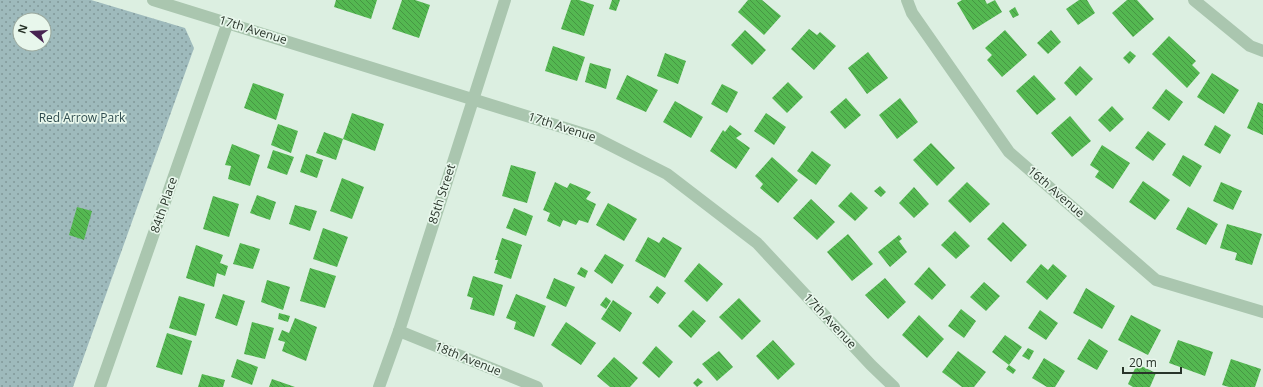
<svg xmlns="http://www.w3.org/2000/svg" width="1263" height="387" viewBox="0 0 1263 387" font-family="'Open Sans',sans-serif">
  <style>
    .park { fill: url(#park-dots); fill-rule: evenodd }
    .building { fill: url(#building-back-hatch) }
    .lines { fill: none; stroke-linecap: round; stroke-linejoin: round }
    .minor { stroke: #aac6af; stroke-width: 12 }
    .labels { text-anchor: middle; stroke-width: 3.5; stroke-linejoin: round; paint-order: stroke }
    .street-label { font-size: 12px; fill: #283429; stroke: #e8f7ec }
    .park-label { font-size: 12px; fill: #2f4c4f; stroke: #e8f7ec }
  </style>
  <defs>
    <pattern id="park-dots" width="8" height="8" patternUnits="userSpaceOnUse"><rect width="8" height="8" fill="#9ebabc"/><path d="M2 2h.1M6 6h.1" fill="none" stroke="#819899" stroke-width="1.8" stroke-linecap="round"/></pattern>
    <pattern id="building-back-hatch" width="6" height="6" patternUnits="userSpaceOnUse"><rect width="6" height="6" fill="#54b851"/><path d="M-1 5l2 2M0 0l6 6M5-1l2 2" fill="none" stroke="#469643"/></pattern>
  </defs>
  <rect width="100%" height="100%" fill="#dcefe1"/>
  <path class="park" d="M0 0H91L185 28 194 48 73 387H0ZM20 20H44V44H20Z"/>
  <g class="building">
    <path d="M336 0H377L371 19 334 7Z"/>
    <path d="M402 0H415L430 5 419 38 392 29Z"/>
    <path d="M571 0H579L594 5 584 36 561 29Z"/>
    <path d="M612 0H620L616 11 609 9Z"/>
    <path d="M748 0H762L781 16 764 35 738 12Z"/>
    <path d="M962 0H985L987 4 995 0 1002 12 973 30 957 3Z"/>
    <path d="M1079 0H1087L1095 13 1078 25 1066 9Z"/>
    <path d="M1127 0H1137L1154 19 1133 37 1112 13Z"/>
    <path d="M1015 7 1019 15 1013 18 1009 11Z"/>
    <path d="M809 29 817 35 820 32 836 46 814 70 791 49Z"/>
    <path d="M745 30 766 50 752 65 731 45Z"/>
    <path d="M1005 30 1027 55 1002 77 987 60 992 55 985 48Z"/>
    <path d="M1051 30 1061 42 1048 54 1037 43Z"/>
    <path d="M1169 36 1196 61 1192 65 1200 73 1187 88 1152 54Z"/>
    <path d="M553 46 585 57 577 81 545 71Z"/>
    <path d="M1130 51 1136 56 1129 64 1123 58Z"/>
    <path d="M868 52 888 78 867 94 848 68Z"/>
    <path d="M665 53 686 61 678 84 657 76Z"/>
    <path d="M590 63 611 69 606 89 585 82Z"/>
    <path d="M1080 66 1093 79 1076 96 1064 83Z"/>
    <path d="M1212 73 1239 90 1224 114 1197 97Z"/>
    <path d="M627 75 658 90 646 112 616 99Z"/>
    <path d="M1034 75 1056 99 1037 115 1016 91Z"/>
    <path d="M788 82 803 97 787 113 772 98Z"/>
    <path d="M253 83 284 94 276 120 244 108Z"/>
    <path d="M722 84 738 92 727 113 711 104Z"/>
    <path d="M1166 89 1183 102 1169 121 1152 108Z"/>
    <path d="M846 98 861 115 845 129 830 112Z"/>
    <path d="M900 98 918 122 897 139 879 115Z"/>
    <path d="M675 101 703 117 691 138 663 122Z"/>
    <path d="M1258 102 1263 104V135L1247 128Z"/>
    <path d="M1112 106 1124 119 1110 132 1098 120Z"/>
    <path d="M352 113 384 124 375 151 343 139Z"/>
    <path d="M766 113 786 127 774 145 754 131Z"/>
    <path d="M1070 116 1091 141 1072 157 1051 133Z"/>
    <path d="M278 124 298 131 291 153 271 145Z"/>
    <path d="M730 125 742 134 736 138 750 148 736 169 710 151 723 130 725 132Z"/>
    <path d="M1215 125 1231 135 1220 154 1204 145Z"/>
    <path d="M1148 131 1166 144 1153 161 1135 148Z"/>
    <path d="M324 132 343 139 336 160 316 153Z"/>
    <path d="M931 143 955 168 937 186 913 160Z"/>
    <path d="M232 144 260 155 250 186 228 179 231 166 225 165Z"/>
    <path d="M1102 145 1130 163 1113 189 1095 177 1099 171 1090 165Z"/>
    <path d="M273 150 294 157 287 175 267 168Z"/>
    <path d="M812 151 831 165 816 185 797 171Z"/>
    <path d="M306 154 323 160 317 178 300 172Z"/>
    <path d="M1183 155 1202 166 1190 187 1172 175Z"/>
    <path d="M772 157 798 180 778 203 760 188 763 184 755 176Z"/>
    <path d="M511 165 536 172 527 203 502 196Z"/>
    <path d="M342 178 364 187 352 219 330 211Z"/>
    <path d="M1143 181 1170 200 1155 220 1129 202Z"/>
    <path d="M555 182 567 188 570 183 591 192 586 199 596 204 588 223 579 220 576 225 563 220 560 227 547 221 550 213 543 210Z"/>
    <path d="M967 182 990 204 970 223 948 201Z"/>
    <path d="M1221 182 1242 191 1233 210 1213 201Z"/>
    <path d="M880 186 886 192 881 197 874 191Z"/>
    <path d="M914 187 929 204 914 218 899 203Z"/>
    <path d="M851 192 868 208 855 221 838 206Z"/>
    <path d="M257 195 276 202 270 220 250 213Z"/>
    <path d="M213 196 239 204 229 237 203 229Z"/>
    <path d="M811 199 835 222 817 240 793 218Z"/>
    <path d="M608 203 637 219 624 241 596 225Z"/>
    <path d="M295 205 317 211 310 231 289 224Z"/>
    <path d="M77 207 92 211 84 240 69 235Z"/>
    <path d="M1188 207 1218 224 1206 245 1176 229Z"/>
    <path d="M514 208 533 216 526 236 506 228Z"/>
    <path d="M1003 222 1027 245 1011 262 987 239Z"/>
    <path d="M1227 224 1262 234 1252 265 1235 260 1237 253 1220 248Z"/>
    <path d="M323 228 348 237 337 267 313 259Z"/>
    <path d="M955 231 970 246 956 259 941 245Z"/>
    <path d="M848 234 873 264 852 281 827 252Z"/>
    <path d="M899 235 902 239 899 241 907 252 890 267 878 252Z"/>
    <path d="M648 237 659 243 663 237 682 248 665 278 635 261Z"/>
    <path d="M502 238 522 245 511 279 494 273 498 260H495Z"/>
    <path d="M240 243 260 249 253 269 233 264Z"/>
    <path d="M196 245 223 255 220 263 228 266 225 276 217 273 214 287 186 278Z"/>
    <path d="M605 254 624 265 612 284 594 271Z"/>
    <path d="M699 263 723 284 707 302 684 281Z"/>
    <path d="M1041 264 1048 270 1053 264 1067 276 1047 300 1026 282Z"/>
    <path d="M581 267 588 271 585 278 577 274Z"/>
    <path d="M929 267 946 285 932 300 914 284Z"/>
    <path d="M310 268 336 276 325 308 300 301Z"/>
    <path d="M473 276 503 285 494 316 470 309 473 298 467 296Z"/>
    <path d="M554 278 575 287 566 307 546 298Z"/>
    <path d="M885 278 906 302 888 319 865 295Z"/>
    <path d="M267 280 290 287 283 310 261 302Z"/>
    <path d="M984 282 1000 296 986 311 970 297Z"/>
    <path d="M657 286 666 293 658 304 649 297Z"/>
    <path d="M1086 288 1115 306 1102 329 1073 313Z"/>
    <path d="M223 294 245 301 237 326 215 318Z"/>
    <path d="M516 294 546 306 534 337 514 329 516 322 506 318Z"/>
    <path d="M179 296 205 304 196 336 169 328Z"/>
    <path d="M606 297 611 301 606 309 600 305Z"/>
    <path d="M739 298 761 321 742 340 719 317Z"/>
    <path d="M613 300 632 313 620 332 601 319Z"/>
    <path d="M961 309 976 321 964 338 948 326Z"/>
    <path d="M693 310 706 321 691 338 678 326Z"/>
    <path d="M1040 310 1058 323 1046 340 1028 328Z"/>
    <path d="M279 313 290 316 288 322 278 319Z"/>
    <path d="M919 315 944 339 927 358 902 335Z"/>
    <path d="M1131 315 1161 330 1148 355 1118 340Z"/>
    <path d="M295 318 317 327 306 361 282 351 285 342 278 340 282 330 289 333Z"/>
    <path d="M252 322 274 328 265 359 244 354Z"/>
    <path d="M566 322 596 343 581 365 551 345Z"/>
    <path d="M167 333 192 341 182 375 156 367Z"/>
    <path d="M1005 335 1022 347 1009 365 992 352Z"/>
    <path d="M1089 339 1108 351 1097 370 1077 359Z"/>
    <path d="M773 340 795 364 778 380 756 356Z"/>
    <path d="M1178 340 1213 352 1205 376 1169 363Z"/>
    <path d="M656 346 673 362 659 378 642 363Z"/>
    <path d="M1028 348 1034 351 1029 360 1022 356Z"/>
    <path d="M719 351 733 367 717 381 702 364Z"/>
    <path d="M958 351 986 372 974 387H962L942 372Z"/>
    <path d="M614 357 638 378 630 387H610L597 376Z"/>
    <path d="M1044 358 1065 371 1055 387H1047L1032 378Z"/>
    <path d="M237 359 258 367 252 385 231 377Z"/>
    <path d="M1231 359 1261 369 1255 387H1229L1222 385Z"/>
    <path d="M1137 364 1156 373 1150 387H1133L1128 384Z"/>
    <path d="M1009 365 1016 370 1013 374 1006 369Z"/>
    <path d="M202 374 225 380 223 387H198Z"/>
    <path d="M698 378 703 382 697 387 693 383Z"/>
    <path d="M272 379 295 387H269Z"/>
  </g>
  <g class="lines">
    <g class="minor">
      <path d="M153 0 594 137 667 174 757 243 871 365 894 387"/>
      <path d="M907 0 912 13 1009 152 1156 280 1263 312"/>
      <path d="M1194 0 1250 46 1263 51"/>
      <path d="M399 331 537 387"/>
      <path d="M100 387 228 22"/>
      <path d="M379 387 399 331 505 0"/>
    </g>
  </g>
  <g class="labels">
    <g class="street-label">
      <text transform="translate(253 30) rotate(17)" y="4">17th Avenue</text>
      <text transform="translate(562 127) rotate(18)" y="4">17th Avenue</text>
      <text transform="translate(1056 192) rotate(41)" y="4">16th Avenue</text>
      <text transform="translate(442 194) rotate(-72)" y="4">85th Street</text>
      <text transform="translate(164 205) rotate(-71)" y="4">84th Place</text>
      <text transform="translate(830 321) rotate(47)" y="4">17th Avenue</text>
      <text transform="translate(468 359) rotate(22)" y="4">18th Avenue</text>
    </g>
    <g class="park-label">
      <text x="82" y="122">Red Arrow Park</text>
    </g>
  </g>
  <g transform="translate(32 32) rotate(288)"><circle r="19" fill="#e8f7ec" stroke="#9ba99e"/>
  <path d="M0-3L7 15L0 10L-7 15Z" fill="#472351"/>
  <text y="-6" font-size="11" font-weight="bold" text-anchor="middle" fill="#283429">N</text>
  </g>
  <path d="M1123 367v6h58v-6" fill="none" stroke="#283429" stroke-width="2"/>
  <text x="1129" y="367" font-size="12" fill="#283429" stroke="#e8f7ec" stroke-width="3" paint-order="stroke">20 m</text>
</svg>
